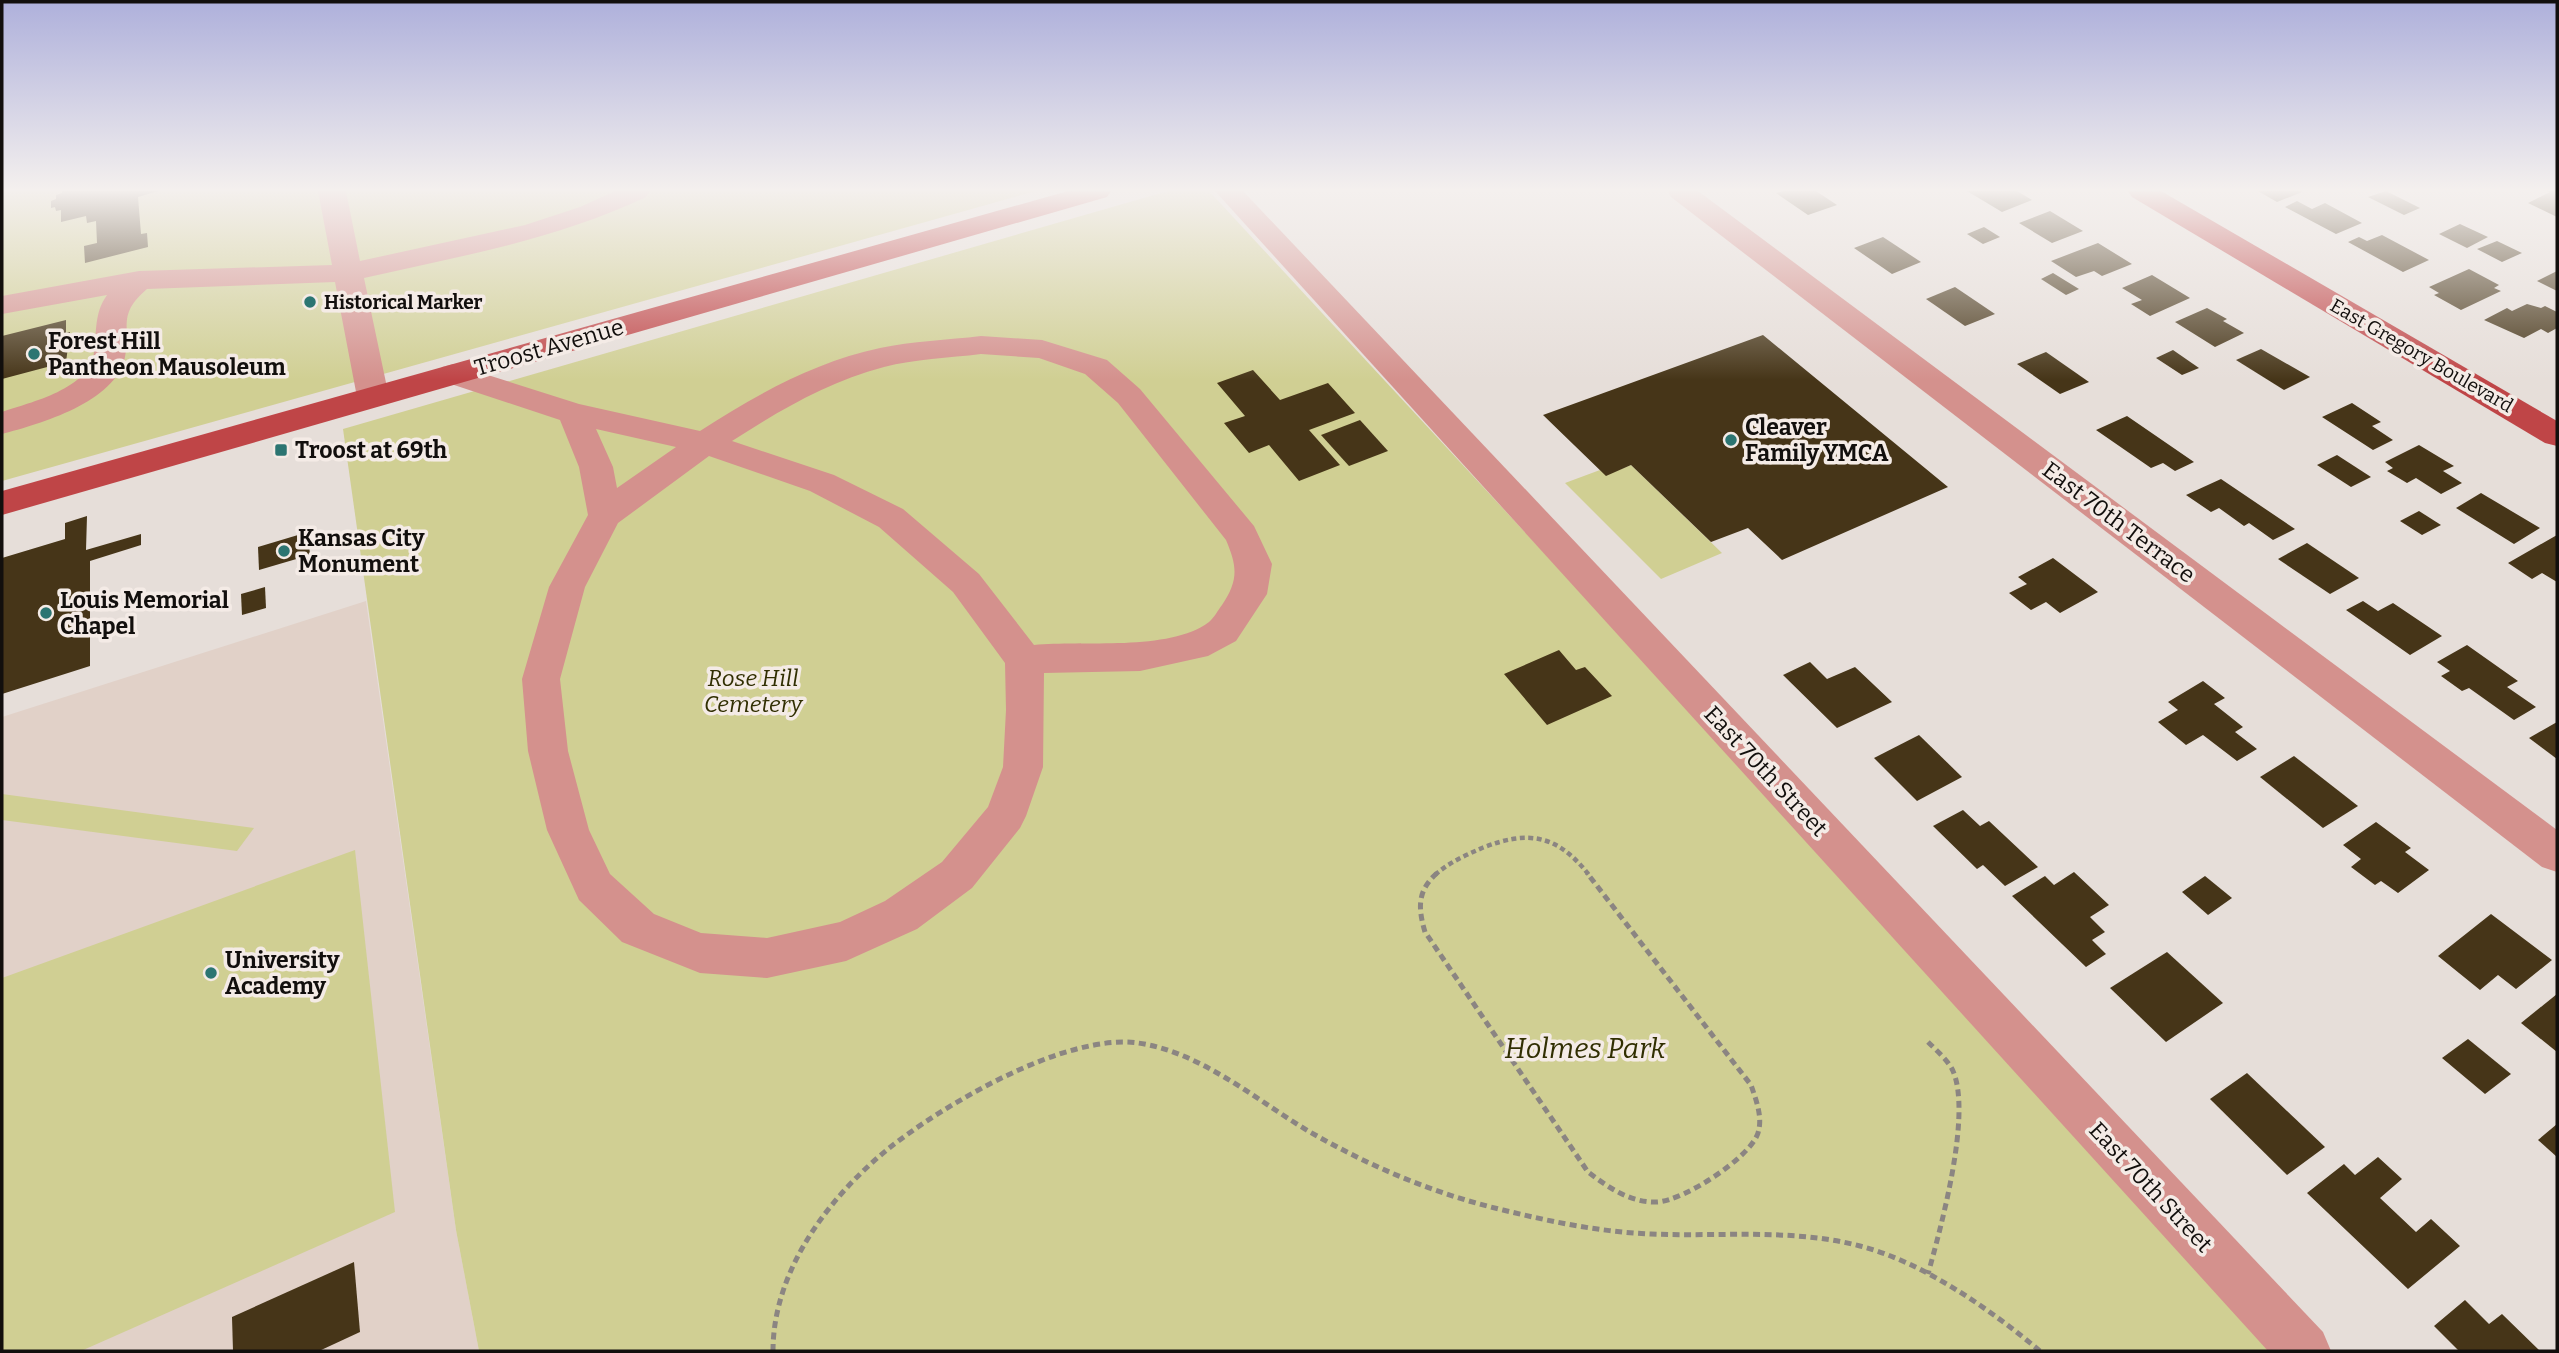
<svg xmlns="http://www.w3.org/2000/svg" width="2559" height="1353" viewBox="0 0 2559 1353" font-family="Bitter,serif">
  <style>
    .built { fill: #e1d1c8 }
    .green { fill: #d0cf93 }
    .building { fill: #463518 }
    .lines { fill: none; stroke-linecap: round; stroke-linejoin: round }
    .path-far1 { stroke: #8b8582; stroke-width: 4.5; stroke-dasharray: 5 3.5; stroke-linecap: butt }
    .path { stroke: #8b8582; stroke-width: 5; stroke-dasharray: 7 4.5; stroke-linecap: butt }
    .minor { fill: #d4918d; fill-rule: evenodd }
    .major { fill: #bf4547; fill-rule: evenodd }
    .poi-dot { fill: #2c7572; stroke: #f4ebe6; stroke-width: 2.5 }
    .labels { text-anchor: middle; stroke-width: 7; stroke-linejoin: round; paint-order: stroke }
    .far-poi-label { font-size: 19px; font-weight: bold; fill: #120f0d; stroke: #f4ebe6; text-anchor: start }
    .far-street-label { font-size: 19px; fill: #120f0d; stroke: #f4ebe6 }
    .poi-label { font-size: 23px; font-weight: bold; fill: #120f0d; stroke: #f4ebe6; text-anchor: start }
    .street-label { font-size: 23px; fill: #120f0d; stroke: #f4ebe6 }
    .park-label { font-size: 23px; font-style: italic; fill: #312f02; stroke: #f4ebe6 }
    .near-park-label { font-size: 28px; font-style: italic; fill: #312f02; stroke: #f4ebe6 }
  </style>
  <rect width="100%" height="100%" fill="#e6ded9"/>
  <path class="built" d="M366 601 456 1230 479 1351H2V717Z"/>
  <g class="green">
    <path d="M2 191H1036L2 481Z"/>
    <path d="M1168 191H1209L1661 679 2274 1351H479L456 1230 343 429Z"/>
    <path d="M1631 465 1722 553 1661 579 1565 483 1600 470 1606 475Z"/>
    <path d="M2 794 254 828 237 851 2 820Z"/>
    <path d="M355 850 395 1212 81 1351H2V978Z"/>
  </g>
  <g class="building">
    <path d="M62 191H158L138 197 141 234 147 233 148 247 85 263 84 246 97 243 96 221 87 223 86 216 61 222V210L56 211 55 207 51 208V201L56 199V195L62 193Z"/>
    <path d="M1783 191H1816L1837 205 1808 215 1776 193Z"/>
    <path d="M1967 191H2017L2032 200 2002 212Z"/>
    <path d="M2258 191H2299L2302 192 2277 202Z"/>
    <path d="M2386 191 2420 208 2404 215 2368 197Z"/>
    <path d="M2547 191H2557V217L2528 203 2550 192Z"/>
    <path d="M2297 201 2312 209 2325 203 2362 223 2336 234 2285 207Z"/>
    <path d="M2050 211 2083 231 2052 243 2019 223Z"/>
    <path d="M2460 224 2488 237 2467 248 2439 234Z"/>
    <path d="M1984 227 2000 237 1983 244 1967 234Z"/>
    <path d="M2382 235 2429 260 2403 272 2348 242 2359 237 2367 241Z"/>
    <path d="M1883 237 1921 262 1892 274 1854 248Z"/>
    <path d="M2497 241 2522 253 2502 262 2477 249Z"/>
    <path d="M2098 243 2132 264 2102 276 2094 271 2076 277 2051 261Z"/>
    <path d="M2469 269 2499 285 2494 288 2501 291 2461 310 2434 295 2439 293 2429 287Z"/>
    <path d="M2557 271V291L2537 281Z"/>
    <path d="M2053 273 2079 289 2066 295 2041 279Z"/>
    <path d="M2152 275 2190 298 2150 316 2131 304 2142 300 2122 288Z"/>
    <path d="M1955 287 1995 314 1965 326 1926 299Z"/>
    <path d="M2527 304 2541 308 2545 306 2557 312V328L2548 333 2541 329 2524 338 2484 320 2507 308 2512 311Z"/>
    <path d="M2207 308 2227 319 2223 321 2244 333 2215 347 2175 322Z"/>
    <path d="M66 320V333L70 332 66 362 2 379V336Z"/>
    <path d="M1763 335 1948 487 1782 560 1748 528 1711 542 1631 465 1606 476 1543 415Z"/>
    <path d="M2261 349 2310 377 2284 390 2236 360Z"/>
    <path d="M2173 350 2199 368 2182 375 2156 358Z"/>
    <path d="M2046 352 2089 382 2060 394 2017 364Z"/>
    <path d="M1253 370 1280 400 1328 383 1355 413 1309 430 1340 465 1299 481 1269 445 1249 453 1224 423 1245 416 1217 383Z"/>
    <path d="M2352 403 2381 422 2372 426 2393 440 2373 450 2322 417Z"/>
    <path d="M2127 416 2194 462 2175 471 2163 463 2151 468 2096 430Z"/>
    <path d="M1360 420 1388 451 1349 466 1321 435Z"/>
    <path d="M2419 445 2454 466 2443 471 2462 483 2441 494 2416 478 2407 483 2387 471 2393 468 2385 462Z"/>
    <path d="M2337 455 2371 477 2351 487 2317 465Z"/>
    <path d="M2221 479 2295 529 2273 540 2249 523 2244 526 2219 508 2211 512 2186 495Z"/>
    <path d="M2481 493 2540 528 2514 544 2456 508Z"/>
    <path d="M2419 511 2441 525 2422 535 2400 521Z"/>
    <path d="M87 516 86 550 141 534V545L90 561V666L2 694V558L65 539V523Z"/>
    <path d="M308 532 310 555 259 570 258 547Z"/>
    <path d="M2557 535V582L2542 573 2532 579 2508 563Z"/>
    <path d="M2307 543 2359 578 2330 594 2278 559Z"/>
    <path d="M2053 558 2098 592 2060 613 2046 602 2031 610 2009 593 2027 584 2018 577Z"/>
    <path d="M265 587 266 608 242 615 241 594Z"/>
    <path d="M2363 601 2378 611 2393 603 2442 636 2410 655 2346 610Z"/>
    <path d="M2467 645 2518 681 2507 687 2536 707 2514 720 2469 688 2462 691 2441 676 2450 671 2437 662Z"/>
    <path d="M1559 650 1576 670 1585 667 1612 696 1547 725 1504 674Z"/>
    <path d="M1810 662 1827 679 1855 667 1892 702 1837 728 1783 675Z"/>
    <path d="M2203 681 2225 698 2214 704 2243 727 2235 732 2257 749 2237 761 2203 735 2186 745 2158 722 2178 710 2168 702Z"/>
    <path d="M2557 722V759L2529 738Z"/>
    <path d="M1919 735 1962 777 1917 801 1874 758Z"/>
    <path d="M2294 756 2358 806 2323 828 2260 777Z"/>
    <path d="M1963 810 1980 826 1989 821 2038 867 2005 886 1983 865 1977 869 1933 826Z"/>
    <path d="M2376 822 2411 848 2405 852 2429 870 2398 893 2381 881 2375 885 2351 867 2361 859 2343 845Z"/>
    <path d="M2074 872 2109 905 2090 917 2105 932 2092 940 2106 954 2086 967 2012 896 2045 876 2054 885Z"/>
    <path d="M2205 876 2232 898 2208 915 2182 892Z"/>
    <path d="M2491 914 2552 960 2516 989 2498 975 2480 990 2438 956Z"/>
    <path d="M2167 952 2223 1003 2166 1042 2110 988Z"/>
    <path d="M2557 994V1052L2521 1023Z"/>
    <path d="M2468 1039 2511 1074 2485 1094 2442 1058Z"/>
    <path d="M2247 1073 2325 1147 2287 1175 2210 1099Z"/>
    <path d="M2557 1124V1157L2538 1140Z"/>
    <path d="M2378 1157 2402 1179 2380 1198 2416 1232 2431 1219 2460 1246 2408 1289 2307 1193 2344 1164 2355 1175Z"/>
    <path d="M354 1262 360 1332 319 1351H233L232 1317Z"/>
    <path d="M2465 1300 2489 1324 2502 1314 2540 1351H2459L2434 1326Z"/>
  </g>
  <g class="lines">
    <path class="path-far1" d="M1435 875C1448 863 1466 855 1482 848 1528 830 1557 834 1589 875"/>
    <g class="path">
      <path d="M1437 873C1417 891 1418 908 1425 932L1588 1172C1608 1187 1630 1203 1657 1202 1683 1201 1750 1158 1758 1133 1763 1117 1756 1100 1751 1085L1587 873"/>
      <path d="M1928 1042C1936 1050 1948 1060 1953 1071 1972 1115 1941 1227 1928 1274"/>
      <path d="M773 1351C773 1271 828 1198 888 1149 943 1105 1065 1033 1138 1043 1201 1052 1256 1100 1310 1132 1371 1167 1435 1194 1503 1210 1552 1222 1601 1232 1651 1234 1721 1237 1791 1228 1860 1246 1923 1262 1991 1310 2040 1351"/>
    </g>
    <g class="minor">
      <path d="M318 191H346L360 261 525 225 580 207 615 191H650L646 197C555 240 461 256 364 278L389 397 384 404 373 407 362 404 357 397 335 282 147 289C117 315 131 324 125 357 116 402 40 424 2 434V412C31 402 90 389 94 352 97 331 94 313 107 295L2 314V296L139 271 332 265Z"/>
      <path d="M1215 191H1243L2323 1332 2331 1351H2268Z"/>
      <path d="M1668 191H1698L2557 830V872L2542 867 1671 197Z"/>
      <path d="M981 336 1042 340 1107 360 1140 389 1254 526 1272 564 1267 594 1236 641 1208 656 1140 671 1044 673 1043 767 1026 816 1020 828 972 888 917 929 846 961 767 978 700 973 622 942 579 900 547 830 528 751 522 679 549 587 588 515 579 467 560 420 442 381 437 374 442 367 453 364 579 404 700 431C756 395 814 362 880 348 912 341 948 340 981 336ZM981 354 1039 358 1085 374 1118 403 1226 540C1237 566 1239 580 1222 605 1218 610 1214 618 1209 622 1169 652 1082 640 1034 645L979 574 903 509 834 475 732 441C780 410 828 382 884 367 914 359 949 358 981 354ZM596 429 676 447 617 488 613 467ZM709 456 810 491 879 527 953 592 1005 663 1006 710 1003 767 988 807 942 862 885 901 840 922 767 938 701 933 654 914 610 874 589 830 568 751 560 679 585 587 618 523Z"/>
    </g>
    <g class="major">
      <path d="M1068 191H1111L1107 197 2 515V491Z"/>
      <path d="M2128 191H2161L2557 421V446L2545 443 2132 197Z"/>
    </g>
  </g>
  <linearGradient id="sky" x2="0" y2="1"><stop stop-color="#aeb0db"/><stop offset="0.5" stop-color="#f4f0ee"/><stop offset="1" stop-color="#f4f0ee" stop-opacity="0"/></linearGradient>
  <rect width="2559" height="380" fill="url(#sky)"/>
  <g class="poi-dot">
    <circle cx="310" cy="302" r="7"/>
    <circle cx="34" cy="354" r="7"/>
    <circle cx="1731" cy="440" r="7"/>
    <rect x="274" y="443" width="14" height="14" rx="3.5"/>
    <circle cx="284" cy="551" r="7"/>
    <circle cx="46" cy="613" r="7"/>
    <circle cx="211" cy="973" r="7"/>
  </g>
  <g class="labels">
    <g class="far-poi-label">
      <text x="324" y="309">Historical Marker</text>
    </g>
    <g class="far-street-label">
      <text transform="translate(2422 355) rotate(30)" y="7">East Gregory Boulevard</text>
    </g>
    <g class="poi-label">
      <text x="48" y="349">Forest Hill<tspan x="48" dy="26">Pantheon Mausoleum</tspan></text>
      <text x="1745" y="435">Cleaver<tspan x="1745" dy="26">Family YMCA</tspan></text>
      <text x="295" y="458">Troost at 69th</text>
      <text x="298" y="546">Kansas City<tspan x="298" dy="26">Monument</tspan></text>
      <text x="60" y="608">Louis Memorial<tspan x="60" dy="26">Chapel</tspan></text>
      <text x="225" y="968">University<tspan x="225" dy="26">Academy</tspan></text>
    </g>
    <g class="street-label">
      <text transform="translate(549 347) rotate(-16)" y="8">Troost Avenue</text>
      <text transform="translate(2119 522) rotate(37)" y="8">East 70th Terrace</text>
      <text transform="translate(1766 771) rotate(47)" y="8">East 70th Street</text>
      <text transform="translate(2151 1187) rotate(47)" y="8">East 70th Street</text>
    </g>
    <g class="park-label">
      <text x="753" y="686">Rose Hill<tspan x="753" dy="26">Cemetery</tspan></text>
    </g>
    <g class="near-park-label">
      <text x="1585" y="1058">Holmes Park</text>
    </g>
  </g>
  <rect width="2559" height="1353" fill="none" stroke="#120f0d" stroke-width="7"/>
</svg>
